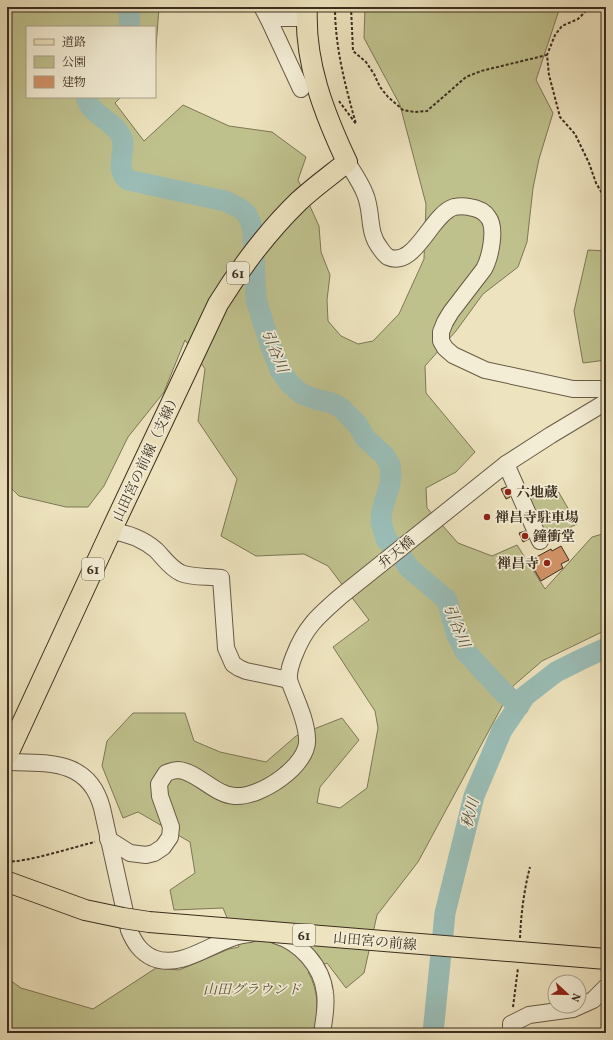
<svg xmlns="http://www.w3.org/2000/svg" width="613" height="1040" viewBox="0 0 613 1040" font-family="Vollkorn,'Noto Serif JP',serif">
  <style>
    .green { fill: #bfc18d; stroke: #7d7756 }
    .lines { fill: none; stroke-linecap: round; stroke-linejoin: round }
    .river { stroke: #9abdb6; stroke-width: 21 }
    .building { fill: #d29368; stroke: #3b2d1e }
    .minor-casing { stroke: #685a46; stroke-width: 18 }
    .major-casing { stroke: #3b2d1e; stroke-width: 22 }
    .path { stroke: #3b2d1e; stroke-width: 2; stroke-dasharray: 3 2; stroke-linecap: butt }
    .minor { stroke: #f3edd5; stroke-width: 16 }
    .major { stroke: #ede3be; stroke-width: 20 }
    .major-bridge-casing { stroke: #3b2d1e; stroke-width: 22; stroke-linecap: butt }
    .major-bridge { stroke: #ede3be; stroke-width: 20 }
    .poi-dot { fill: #8f2418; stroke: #f3edd5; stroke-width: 1.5 }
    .labels { text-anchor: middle; stroke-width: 3.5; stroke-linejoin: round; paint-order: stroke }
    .shield { fill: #f3edd5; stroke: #726755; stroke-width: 1 }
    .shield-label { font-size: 13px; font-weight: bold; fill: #3b2d1e }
    .street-label { font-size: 14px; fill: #3b2d1e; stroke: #f3edd5 }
    .poi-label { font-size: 14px; font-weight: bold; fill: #3b2d1e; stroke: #f3edd5; text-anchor: start }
    .park-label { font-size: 14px; font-style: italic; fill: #5c523a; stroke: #f3edd5 }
    .water-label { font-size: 15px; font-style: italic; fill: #535144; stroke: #f3edd5 }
  </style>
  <rect width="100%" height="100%" fill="#ede3be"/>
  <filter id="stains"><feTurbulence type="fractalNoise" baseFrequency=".005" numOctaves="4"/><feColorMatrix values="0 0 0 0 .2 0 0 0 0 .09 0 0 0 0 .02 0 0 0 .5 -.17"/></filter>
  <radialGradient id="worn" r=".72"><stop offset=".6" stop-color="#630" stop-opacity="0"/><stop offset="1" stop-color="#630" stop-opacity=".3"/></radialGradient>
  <g class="green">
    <path d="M7 7H159L155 61V27H27V97H121L115 103 144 141 183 105 229 126 272 132 306 157 298 180 319 226 321 252 330 275 327 300 328 321 341 336 358 344 373 341 399 314 424 259 426 204 400 105 364 38 365 7H560L536 80 553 113 539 159 533 188 527 242 518 267 483 294 456 331 425 366 426 393 475 452 456 472 426 488 427 508 458 543 492 556 517 545 545 589 592 537 606 533V630L542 661 513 686 418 862 377 915 364 973 346 988 327 963 308 972C320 993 317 1010 315 1033H7V978L21 988 93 1009 156 968 179 970 229 949 239 947 223 908 174 910 170 890 195 873 190 842 138 812 123 818 102 766 107 741 133 713H185L194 741 220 752 266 762 296 736 342 718 359 740 320 787 317 803 340 808 367 788 378 728 375 711 333 647 369 620 328 566 304 554 256 556 221 536 237 479 198 421 205 369 185 340 164 392 128 437 104 486 88 507H66L19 496 7 484Z"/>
    <path d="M588 250 606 251V360L583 363 574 311Z"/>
    <path d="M554 484 577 524 542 541 523 497Z"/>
  </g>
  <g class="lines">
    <g class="river">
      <path d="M127 7 130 13 129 27"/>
      <path d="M86 97C90 115 113 120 121 136 128 150 113 168 128 180L225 201C244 210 249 211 253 232L256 300 271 347 280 370 290 384 302 394 315 399 332 403 341 408 358 425 365 438 384 455 390 465 391 474 390 484 382 510 381 522 386 539 401 555 408 567 447 600 456 633 465 651 503 692 519 706"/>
      <path d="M433 1033 445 913 474 796 502 730 525 696 556 672 580 660 606 648"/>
    </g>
  </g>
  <g class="building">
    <path d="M506 487 510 497 506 499 501 489Z"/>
    <path d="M525 531 529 539 523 542 519 533Z"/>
    <path d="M561 546 569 560 561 564 563 568 541 581 529 561 551 549 552 551Z"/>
  </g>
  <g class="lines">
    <g class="minor-casing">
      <g id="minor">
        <path d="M262 7 268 18H307"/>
        <path d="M268 18 301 89"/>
        <path d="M347 162C353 172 361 183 365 194 373 212 367 232 380 248 382 251 385 255 388 257 415 269 431 214 454 207 459 206 465 206 469 207 476 208 484 211 488 217 497 228 490 258 484 269L451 312 445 322 441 332V341L445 348 453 355 485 370 573 389H606"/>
        <path d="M506 464 540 541"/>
        <path d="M111 531C127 533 143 539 156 550 164 558 170 568 181 573 193 578 209 576 221 578L226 648 233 664 239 668 246 671 289 680"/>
        <path d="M7 762C48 763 89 759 102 808L129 930C134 942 140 952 153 958 185 971 217 936 250 934"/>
        <path d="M108 839 130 853 146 855 154 853 163 847 170 837 171 827 160 796 159 784 166 773C169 772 174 770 178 770 197 771 214 795 235 796 260 798 310 765 307 738 306 718 295 698 289 680 288 671 291 664 294 656 305 627 318 616 341 596L506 464 551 435 606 402"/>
        <path d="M275 935C300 942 322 966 325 993 327 1006 324 1020 322 1033"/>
        <path d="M511 1033V1024L529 1015 573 1009 593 1000 606 987"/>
      </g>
    </g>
    <g class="major-casing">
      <path id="major" d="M7 756 111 531 218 304C241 267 267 232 299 201 314 187 331 175 347 162 324 113 304 62 307 7"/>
    </g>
    <g class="path">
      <path d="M335 7C335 47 345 85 356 124L339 101"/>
      <path d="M351 7 353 51 366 62 374 74 380 87 388 97 403 110 414 112 427 111 466 77 481 71 547 55"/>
      <path d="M590 7 578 19 562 26 555 35 547 55 549 75 560 117 575 134 589 163 596 183 606 200"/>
      <path d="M7 861C22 864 77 846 95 842"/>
      <path d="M520 938C521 914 524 890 530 867"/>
      <path d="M513 1007 518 968"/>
    </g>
    <use href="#minor" class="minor"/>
    <use href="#major" class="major"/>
    <g class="major-bridge-casing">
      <path id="major-bridge" d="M8 882 85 910 123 918 149 922 606 959"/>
    </g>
    <use href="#major-bridge" class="major-bridge"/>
  </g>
  <g class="poi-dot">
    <circle cx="508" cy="492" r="4"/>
    <circle cx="487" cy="517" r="4"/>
    <circle cx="525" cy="536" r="4"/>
    <circle cx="547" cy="563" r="4"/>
  </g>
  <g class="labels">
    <g class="shield">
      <rect x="227" y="262" width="22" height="22" rx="3"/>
      <rect x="82" y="558" width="22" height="22" rx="3"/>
      <rect x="293" y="924" width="22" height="22" rx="3"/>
    </g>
    <g class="shield-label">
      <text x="238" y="278">61</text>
      <text x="93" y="574">61</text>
      <text x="304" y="940">61</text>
    </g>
    <g class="street-label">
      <text transform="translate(146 457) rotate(-65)" y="5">山田宮の前線（支線）</text>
      <text transform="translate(396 552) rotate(-39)" y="5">弁天橋</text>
      <text transform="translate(375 941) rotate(5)" y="5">山田宮の前線</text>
    </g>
    <g class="poi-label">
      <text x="516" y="497">六地蔵</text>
      <text x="495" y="522">禅昌寺駐車場</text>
      <text x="533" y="541">鐘衝堂</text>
      <text x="539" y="568" text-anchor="end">禅昌寺</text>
    </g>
    <g class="park-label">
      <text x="252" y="994">山田グラウンド</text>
    </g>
    <g class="water-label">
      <text transform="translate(275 351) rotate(68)" y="5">引谷川</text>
      <text transform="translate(457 626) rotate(68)" y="5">引谷川</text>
      <text transform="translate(470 813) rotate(-75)" y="5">秋川</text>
    </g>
  </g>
  <rect width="613" height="1040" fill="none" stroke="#ede3be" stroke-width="24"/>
  <rect x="8" y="8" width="597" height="1024" fill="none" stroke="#3b2d1e" stroke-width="2"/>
  <rect x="12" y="12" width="589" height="1016" fill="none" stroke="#3b2d1e"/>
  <rect x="26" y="26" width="130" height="72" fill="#f3edd5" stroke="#a9a08c"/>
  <rect x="34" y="39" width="20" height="6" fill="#ede3be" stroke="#a9a08c"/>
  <text x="62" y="46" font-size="12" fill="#3b2d1e">道路</text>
  <rect x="34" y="56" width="20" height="12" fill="#bfc18d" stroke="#a9a08c"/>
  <text x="62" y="66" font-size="12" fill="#3b2d1e">公園</text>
  <rect x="34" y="76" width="20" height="12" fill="#d29368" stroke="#a9a08c"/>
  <text x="62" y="86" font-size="12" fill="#3b2d1e">建物</text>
  <g transform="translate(567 994) rotate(112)"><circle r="19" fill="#f3edd5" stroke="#a9a08c"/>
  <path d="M0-3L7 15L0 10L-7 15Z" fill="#8f2418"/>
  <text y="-6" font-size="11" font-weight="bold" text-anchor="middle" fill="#3b2d1e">N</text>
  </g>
  <rect width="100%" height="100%" filter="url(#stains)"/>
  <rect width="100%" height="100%" fill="url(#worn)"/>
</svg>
